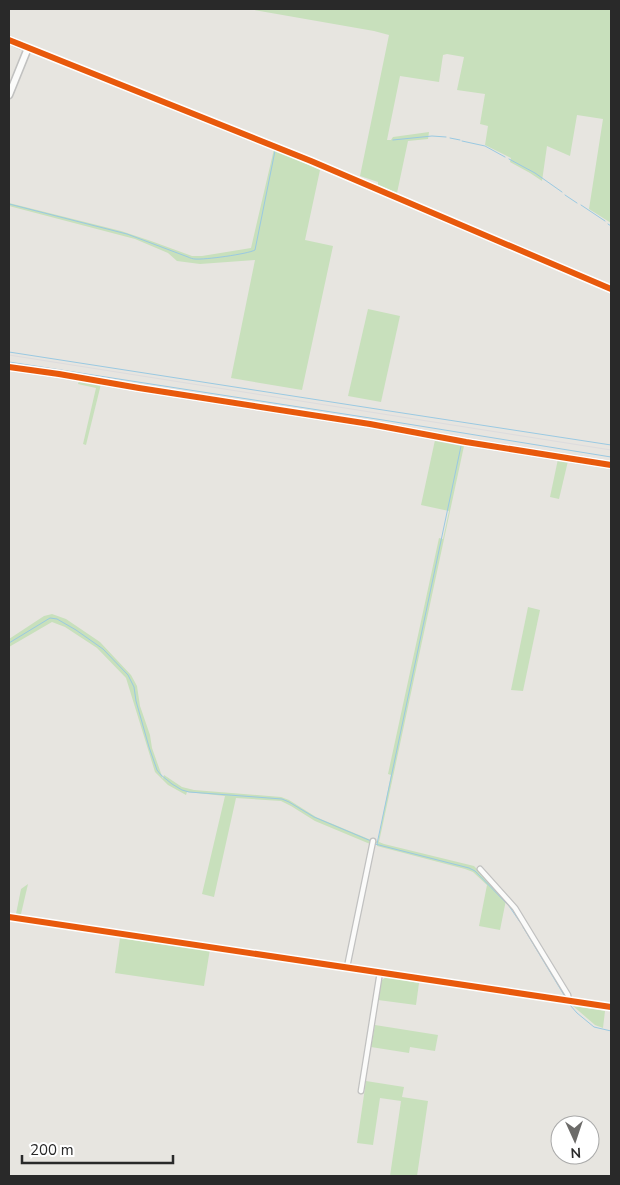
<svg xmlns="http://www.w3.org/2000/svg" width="620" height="1185" viewBox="0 0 620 1185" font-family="'Nunito Sans',sans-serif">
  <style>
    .green { fill: #c8e0bc }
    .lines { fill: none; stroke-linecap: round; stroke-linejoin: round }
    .stream { stroke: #9ac9e2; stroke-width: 1 }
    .street-casing { stroke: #c1c1c0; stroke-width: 7 }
    .secondary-casing { stroke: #c1c1c0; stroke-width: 9 }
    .street { stroke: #fbfbfa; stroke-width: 4.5 }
    .secondary { stroke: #fbfbfa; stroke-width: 6 }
    .rail { stroke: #dddcde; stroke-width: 1 }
    .cycleway-casing { stroke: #fff; stroke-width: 9 }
    .cycleway { stroke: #e8590c; stroke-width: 6 }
  </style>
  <rect width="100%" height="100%" fill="#e7e5e0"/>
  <g class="green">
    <path d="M249 9H611V223L589 209 603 119 577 115 570 156 547 146 542 181 530 173 510 162 511 158 485 145 488 126 480 124 485 94 457 90 464 57 447 54 443 55 439 82 400 76 387 140H391L393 137 429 132 428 139 408 141 397 193 378 185V182L360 176 389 35 374 31Z"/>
    <path d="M274 149 320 170 305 240 333 246 302 390 231 378 255 260 200 264 177 261 168 253 135 239 9 206V203L121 231 151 241 192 256H202L251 248Z"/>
    <path d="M368 309 400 316 381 402 348 396Z"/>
    <path d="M79 381 101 384 86 445 83 444 96 388 78 384Z"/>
    <path d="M435 440 464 446 379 842 384 844 474 866 506 900 500 930 479 926 487 885 473 872 465 869 377 846V843H375V841H378L391 775 388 774 439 538 443 539 449 511 421 505Z"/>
    <path d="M558 459 568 461 559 499 550 497Z"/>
    <path d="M528 607 540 610 523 691 511 690Z"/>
    <path d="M52 614 66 619 100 642 131 675 137 686 140 706 150 735 152 748 163 779 164 775 182 787 194 790 281 797 289 800 316 817 371 840 370 844 315 821 291 806 281 801 236 798 214 897 202 894 225 796 187 792 186 795 168 785 155 772 126 678 97 648 65 627 52 622 9 647V639L44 616Z"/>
    <path d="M28 884 21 914H16L21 889Z"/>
    <path d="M120 938 181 947V944L210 949 204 986 115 973Z"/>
    <path d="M386 977 419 983 416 1005 378 1000 381 981Z"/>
    <path d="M573 1006 605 1011 603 1028 595 1025Z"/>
    <path d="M375 1025 438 1035 435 1051 410 1047 409 1053 371 1047Z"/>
    <path d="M366 1081 404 1087 402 1097 428 1101 417 1176H390L401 1101 380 1098 373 1145 357 1143Z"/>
  </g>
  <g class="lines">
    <g class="stream">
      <path d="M450 138 460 140"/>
      <path d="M393 140 432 136 446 137"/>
      <path d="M462 141 485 146 505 157"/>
      <path d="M509 159 535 173 562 192"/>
      <path d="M565 195 577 203"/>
      <path d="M9 204 127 234 188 257C190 258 193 259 195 259 204 260 248 254 255 250L275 151"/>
      <path d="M581 205 605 221"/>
      <path d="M608 224 611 226"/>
      <path d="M9 352 383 410 611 445"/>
      <path d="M9 362 383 420 611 457"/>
      <path d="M9 643 50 618 57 619 76 630 103 649 128 675 134 687 136 701 149 747 157 770 161 775 172 784 182 790 189 792 282 799 289 802 314 817 371 841"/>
      <path d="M375 844 469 868 475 871 509 906 520 922"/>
      <path d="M377 844 461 446"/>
      <path d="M523 927 564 995"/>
      <path d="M570 1005 577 1013 594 1027 611 1031"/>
    </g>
    <g class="street-casing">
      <g id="street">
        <path d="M28 48 311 161 611 289"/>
        <path d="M480 869 515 908 568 995 569 1001"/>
        <path d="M9 917 611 1007"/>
        <path d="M347 967 373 841"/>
        <path d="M361 1091 380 972"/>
      </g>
    </g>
    <g class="secondary-casing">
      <g id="secondary">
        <path d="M9 40 28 48 9 95"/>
        <path d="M9 367 59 374 139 388 370 424 466 442 611 465"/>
      </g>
    </g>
    <use href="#street" class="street"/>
    <use href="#secondary" class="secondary"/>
    <path class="rail" d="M9 355 611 450"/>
    <g class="cycleway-casing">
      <g id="cycleway">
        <path d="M9 40 311 161 611 289"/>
        <path d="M9 367 59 374 139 388 370 424 466 442 611 465"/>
        <path d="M9 917 611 1007"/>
      </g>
    </g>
    <use href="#cycleway" class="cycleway"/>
  </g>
  <rect width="620" height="1185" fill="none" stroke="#292929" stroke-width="20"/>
  <g transform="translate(575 1140) rotate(177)"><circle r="24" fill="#ffffff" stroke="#a9a9a9"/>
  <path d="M0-4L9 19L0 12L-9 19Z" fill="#6c6b69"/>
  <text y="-8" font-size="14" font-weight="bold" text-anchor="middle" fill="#292929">N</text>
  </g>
  <path d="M22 1155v8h151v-8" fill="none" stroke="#292929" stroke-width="2.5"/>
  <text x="30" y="1155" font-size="15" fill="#292929" stroke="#ffffff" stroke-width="4" paint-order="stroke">200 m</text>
</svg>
